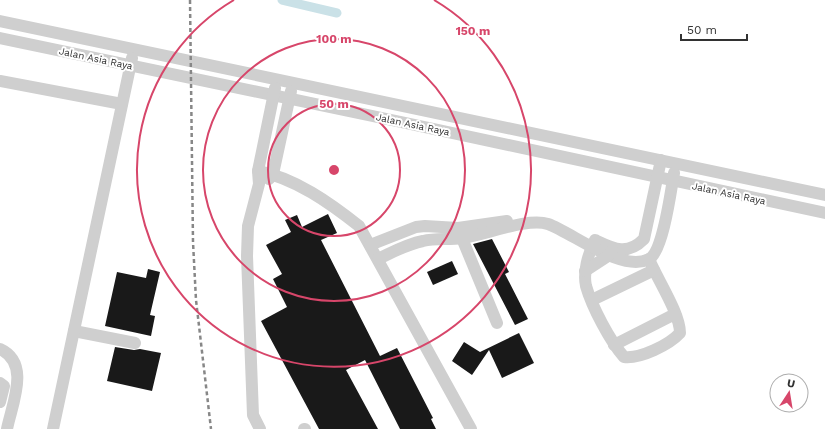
<svg xmlns="http://www.w3.org/2000/svg" width="825" height="429" viewBox="0 0 825 429" font-family="'Work Sans',sans-serif">
  <style>
    .lines { fill: none; stroke-linecap: round; stroke-linejoin: round }
    .canal { stroke: #cae1e7; stroke-width: 9 }
    .building { fill: #191919 }
    .minor { stroke: #cfcfcf; stroke-width: 12 }
    .rail { stroke: #878787; stroke-width: 2.5; stroke-dasharray: 4 3; stroke-linecap: butt }
    .ring { fill: none; stroke: #d7466a; stroke-width: 2 }
    .labels { text-anchor: middle; stroke-width: 4; stroke-linejoin: round; paint-order: stroke }
    .street-label { font-size: 10px; fill: #323232; stroke: #fff }
    .centre { fill: #d7466a; stroke: #fff; stroke-width: 2 }
    .ring-label { font-size: 12px; text-anchor: middle; font-weight: bold; fill: #d7466a; stroke: #fff; stroke-width: 4; stroke-linejoin: round; paint-order: stroke }
  </style>
  <rect width="100%" height="100%" fill="#fff"/>
  <g class="lines">
    <path class="canal" d="M282 0 337 13"/>
  </g>
  <g class="building">
    <path d="M328 214 337 233 321 240 380 356 397 348 433 418 431 419 436 429H400L365 360 346 370 378 429H319L261 321 287 307 273 279 282 274 266 245 291 232 285 220 297 215 302 227Z"/>
    <path d="M492 239 509 272 505 274 528 319 515 325 473 244Z"/>
    <path d="M452 261 458 274 433 285 427 272Z"/>
    <path d="M148 269 160 272 150 315 155 316 151 336 105 326 117 272 146 278Z"/>
    <path d="M519 333 534 363 502 378 489 350 472 375 452 361 464 342 480 352Z"/>
    <path d="M115 347 134 350 140 349 161 353 152 391 107 381Z"/>
  </g>
  <g class="lines">
    <g class="minor">
      <path d="M0 21 825 195"/>
      <path d="M0 38 401 122 825 213"/>
      <path d="M0 81 122 104"/>
      <path d="M258 171C295 178 330 203 359 226L471 429"/>
      <path d="M269 179 273 174 291 91"/>
      <path d="M459 231 497 323"/>
      <path d="M595 240C614 249 627 256 644 239L661 160"/>
      <path d="M595 241C588 253 583 273 586 286 592 307 610 341 624 357 640 359 669 345 680 333 680 313 657 279 649 259"/>
      <path d="M370 245 416 227 425 226 458 228 507 221"/>
      <path d="M378 259C393 252 407 244 423 241 436 238 449 240 462 238 485 235 528 217 548 224 573 233 622 273 649 259 663 252 671 190 674 173"/>
      <path d="M585 271 608 256 612 250"/>
      <path d="M592 300 654 270"/>
      <path d="M74 331 135 343"/>
      <path d="M614 345 675 314"/>
      <path d="M0 349C31 363 12 404 7 429"/>
      <path d="M0 383 4 386 0 402"/>
      <path d="M53 429 132 58"/>
      <path d="M260 429 253 415 247 256 248 226 259 184 258 171 275 88"/>
      <path d="M304 429H305"/>
    </g>
    <path class="rail" d="M190 0 193 242 196 300 211 429"/>
  </g>
  <g class="ring">
    <circle cx="334" cy="170" r="66"/>
    <circle cx="334" cy="170" r="131"/>
    <path d="M434 0A197 197 0 1 1 234 0"/>
  </g>
  <g class="labels">
    <g class="street-label">
      <text transform="translate(96 58) rotate(12)" y="4">Jalan Asia Raya</text>
      <text transform="translate(413 124) rotate(12)" y="4">Jalan Asia Raya</text>
      <text transform="translate(729 193) rotate(12)" y="4">Jalan Asia Raya</text>
    </g>
  </g>
  <circle cx="334" cy="170" r="6" class="centre"/>
  <g class="ring-label">
    <text x="473" y="35">150 m</text>
    <text x="334" y="43">100 m</text>
    <text x="334" y="108">50 m</text>
  </g>
  <g transform="translate(789 393) rotate(12)"><circle r="19" fill="#ffffff" stroke="#adadad"/>
  <path d="M0-3L7 15L0 10L-7 15Z" fill="#d7466a"/>
  <text y="-6" font-size="11" font-weight="bold" text-anchor="middle" fill="#323232">U</text>
  </g>
  <path d="M681 34v6h66v-6" fill="none" stroke="#323232" stroke-width="2"/>
  <text x="687" y="34" font-size="12" fill="#323232" stroke="#ffffff" stroke-width="3" paint-order="stroke">50 m</text>
</svg>
